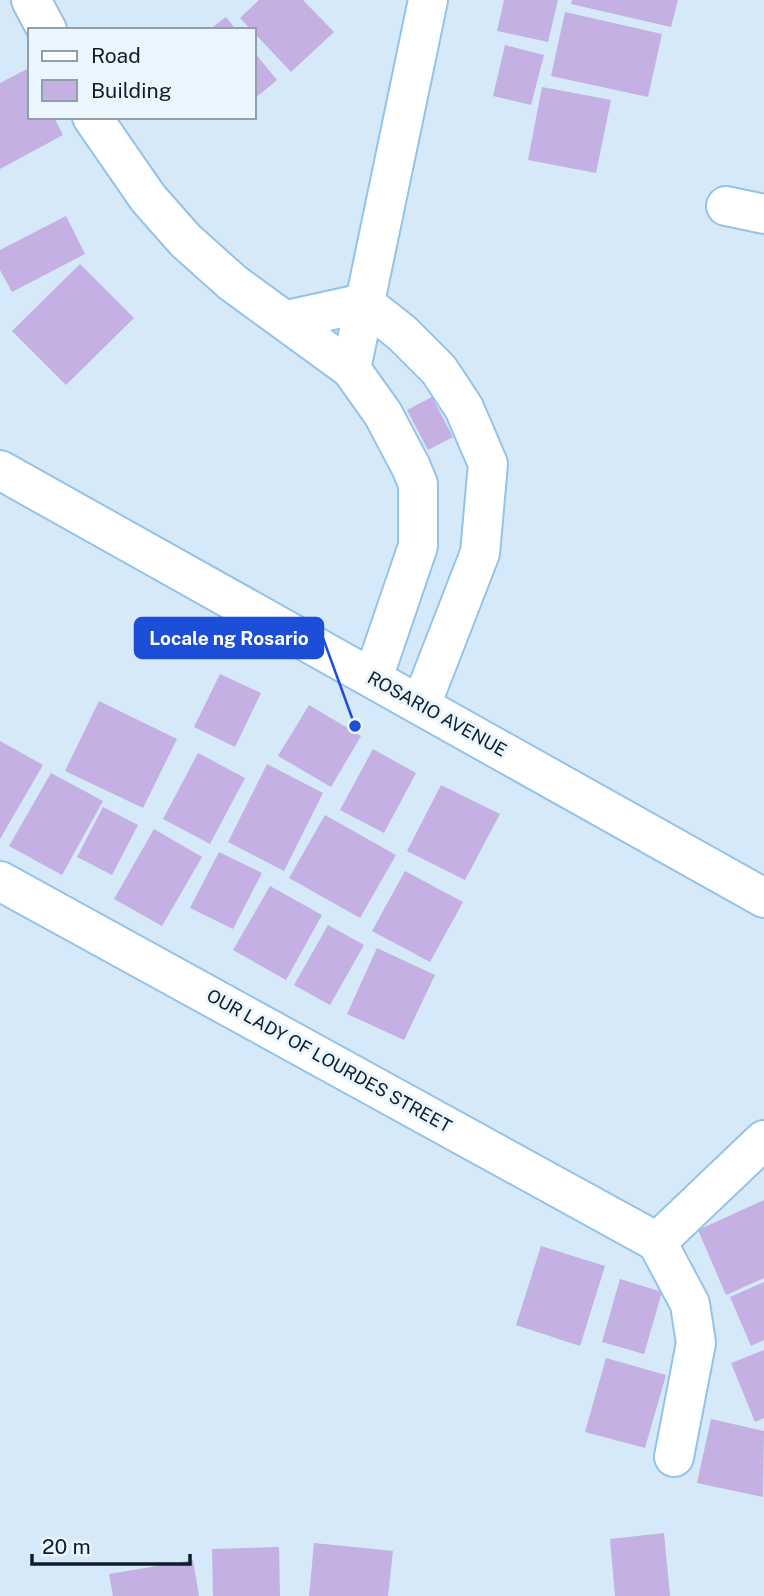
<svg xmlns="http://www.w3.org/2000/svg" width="764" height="1596" viewBox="0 0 764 1596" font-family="'Public Sans',sans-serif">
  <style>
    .building { fill: #c4b0e2 }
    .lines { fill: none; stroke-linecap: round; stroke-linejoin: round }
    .minor-casing { stroke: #94c3e8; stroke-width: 42 }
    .major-casing { stroke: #94c3e8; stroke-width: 42 }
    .minor { stroke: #fff; stroke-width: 38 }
    .major { stroke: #fff; stroke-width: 38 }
    .labels { text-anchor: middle; stroke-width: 6; stroke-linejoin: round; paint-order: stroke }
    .street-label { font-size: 18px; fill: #0c1e2c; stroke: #ebf5fd }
    .leader { fill: none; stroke: #1d4ed8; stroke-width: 2.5 }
    .callout-dot { fill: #1d4ed8; stroke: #ebf5fd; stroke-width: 2.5 }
    .callout { fill: #1d4ed8; stroke: #1d4ed8; stroke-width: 2.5 }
    .callout-label { font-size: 19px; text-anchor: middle; font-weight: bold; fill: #fff }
  </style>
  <rect width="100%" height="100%" fill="#d6e9f8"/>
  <g class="building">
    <path d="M259 0H303L334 32 291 72 240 18Z"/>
    <path d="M504 0H558L548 42 497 31Z"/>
    <path d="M572 0H678L671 27 571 4Z"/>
    <path d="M565 12 662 34 648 97 551 76Z"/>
    <path d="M226 17 236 30H209Z"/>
    <path d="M505 45 544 55 531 105 493 96Z"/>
    <path d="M254 52 277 80 254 99Z"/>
    <path d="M27 69 30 74V117H54L63 135 0 169V83Z"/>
    <path d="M542 87 611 100 596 173 528 160Z"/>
    <path d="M66 216 85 254 12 292 0 270V250Z"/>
    <path d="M80 264 134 318 66 385 12 331Z"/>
    <path d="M432 397 453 437 428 450 407 410Z"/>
    <path d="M220 674 261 693 235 747 194 727Z"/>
    <path d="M99 701 177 739 143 808 65 771Z"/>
    <path d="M309 705 361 736 331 787 278 756Z"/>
    <path d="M0 741 43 765 0 839Z"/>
    <path d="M373 749 416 773 384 833 340 810Z"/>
    <path d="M198 753 245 778 210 844 163 819Z"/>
    <path d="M267 764 323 793 284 871 228 842Z"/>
    <path d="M51 773 103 801 62 875 9 846Z"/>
    <path d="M441 785 500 814 465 880 407 851Z"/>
    <path d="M103 807 138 825 112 875 77 857Z"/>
    <path d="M325 815 396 855 360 918 289 878Z"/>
    <path d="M154 829 202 857 162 926 114 899Z"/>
    <path d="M219 852 262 873 233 929 190 908Z"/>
    <path d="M405 871 463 902 430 962 372 931Z"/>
    <path d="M270 886 322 915 286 980 233 950Z"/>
    <path d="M328 925 364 945 330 1005 294 985Z"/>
    <path d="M377 948 435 975 404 1040 347 1014Z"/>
    <path d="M764 1200V1278L726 1295 698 1230Z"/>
    <path d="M541 1246 605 1266 580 1346 516 1325Z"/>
    <path d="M620 1279 662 1292 644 1354 602 1342Z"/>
    <path d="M764 1282V1340L751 1346 730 1297Z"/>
    <path d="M764 1350V1418L755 1422 731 1363Z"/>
    <path d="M606 1358 666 1375 645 1448 585 1432Z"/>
    <path d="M711 1419 764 1431 763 1497 697 1483Z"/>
    <path d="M664 1533 670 1596H615L610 1539Z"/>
    <path d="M314 1543 393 1551 388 1596H309Z"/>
    <path d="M279 1547 280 1596H213L212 1549Z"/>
    <path d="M193 1560 199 1596H113L109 1574Z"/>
  </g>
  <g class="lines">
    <g class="minor-casing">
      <g id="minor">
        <path d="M31 0 47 30"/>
        <path d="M92 117 148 198 185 240 233 283 351 369 383 414 411 467 418 484V546L373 678"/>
        <path d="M726 206 764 214"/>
        <path d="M287 320 364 303 402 333 439 370 464 408 488 464 480 553 421 705"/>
        <path d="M351 369 428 0"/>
        <path d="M0 881 657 1242"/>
        <path d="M657 1242 690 1304 696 1343 674 1457"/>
        <path d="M657 1242 764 1140"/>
      </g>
    </g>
    <g class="major-casing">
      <path id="major" d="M0 470 764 898"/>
    </g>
    <use href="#minor" class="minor"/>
    <use href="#major" class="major"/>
  </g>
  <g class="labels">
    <g class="street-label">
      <text transform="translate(437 714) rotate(29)" y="6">ROSARIO AVENUE</text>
      <text transform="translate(329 1061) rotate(29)" y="6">OUR LADY OF LOURDES STREET</text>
    </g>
  </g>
  <path class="leader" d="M355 726L323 638"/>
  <circle class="callout-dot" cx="355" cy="726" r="7"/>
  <rect class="callout" x="135" y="618" width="188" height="40" rx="7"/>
  <g class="callout-label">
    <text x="229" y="645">Locale ng Rosario</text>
  </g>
  <rect x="28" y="28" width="228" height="91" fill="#ebf5fd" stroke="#929fa9" stroke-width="2"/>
  <rect x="42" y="51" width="35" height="10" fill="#ffffff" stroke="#929fa9" stroke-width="2"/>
  <text x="91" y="63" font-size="21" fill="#0c1e2c">Road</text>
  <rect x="42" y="80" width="35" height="21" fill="#c4b0e2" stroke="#929fa9" stroke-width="2"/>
  <text x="91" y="98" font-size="21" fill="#0c1e2c">Building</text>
  <path d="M32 1554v10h158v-10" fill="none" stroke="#0c1e2c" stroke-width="3.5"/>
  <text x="42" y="1554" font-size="21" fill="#0c1e2c" stroke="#ebf5fd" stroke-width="5" paint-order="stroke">20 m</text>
</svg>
